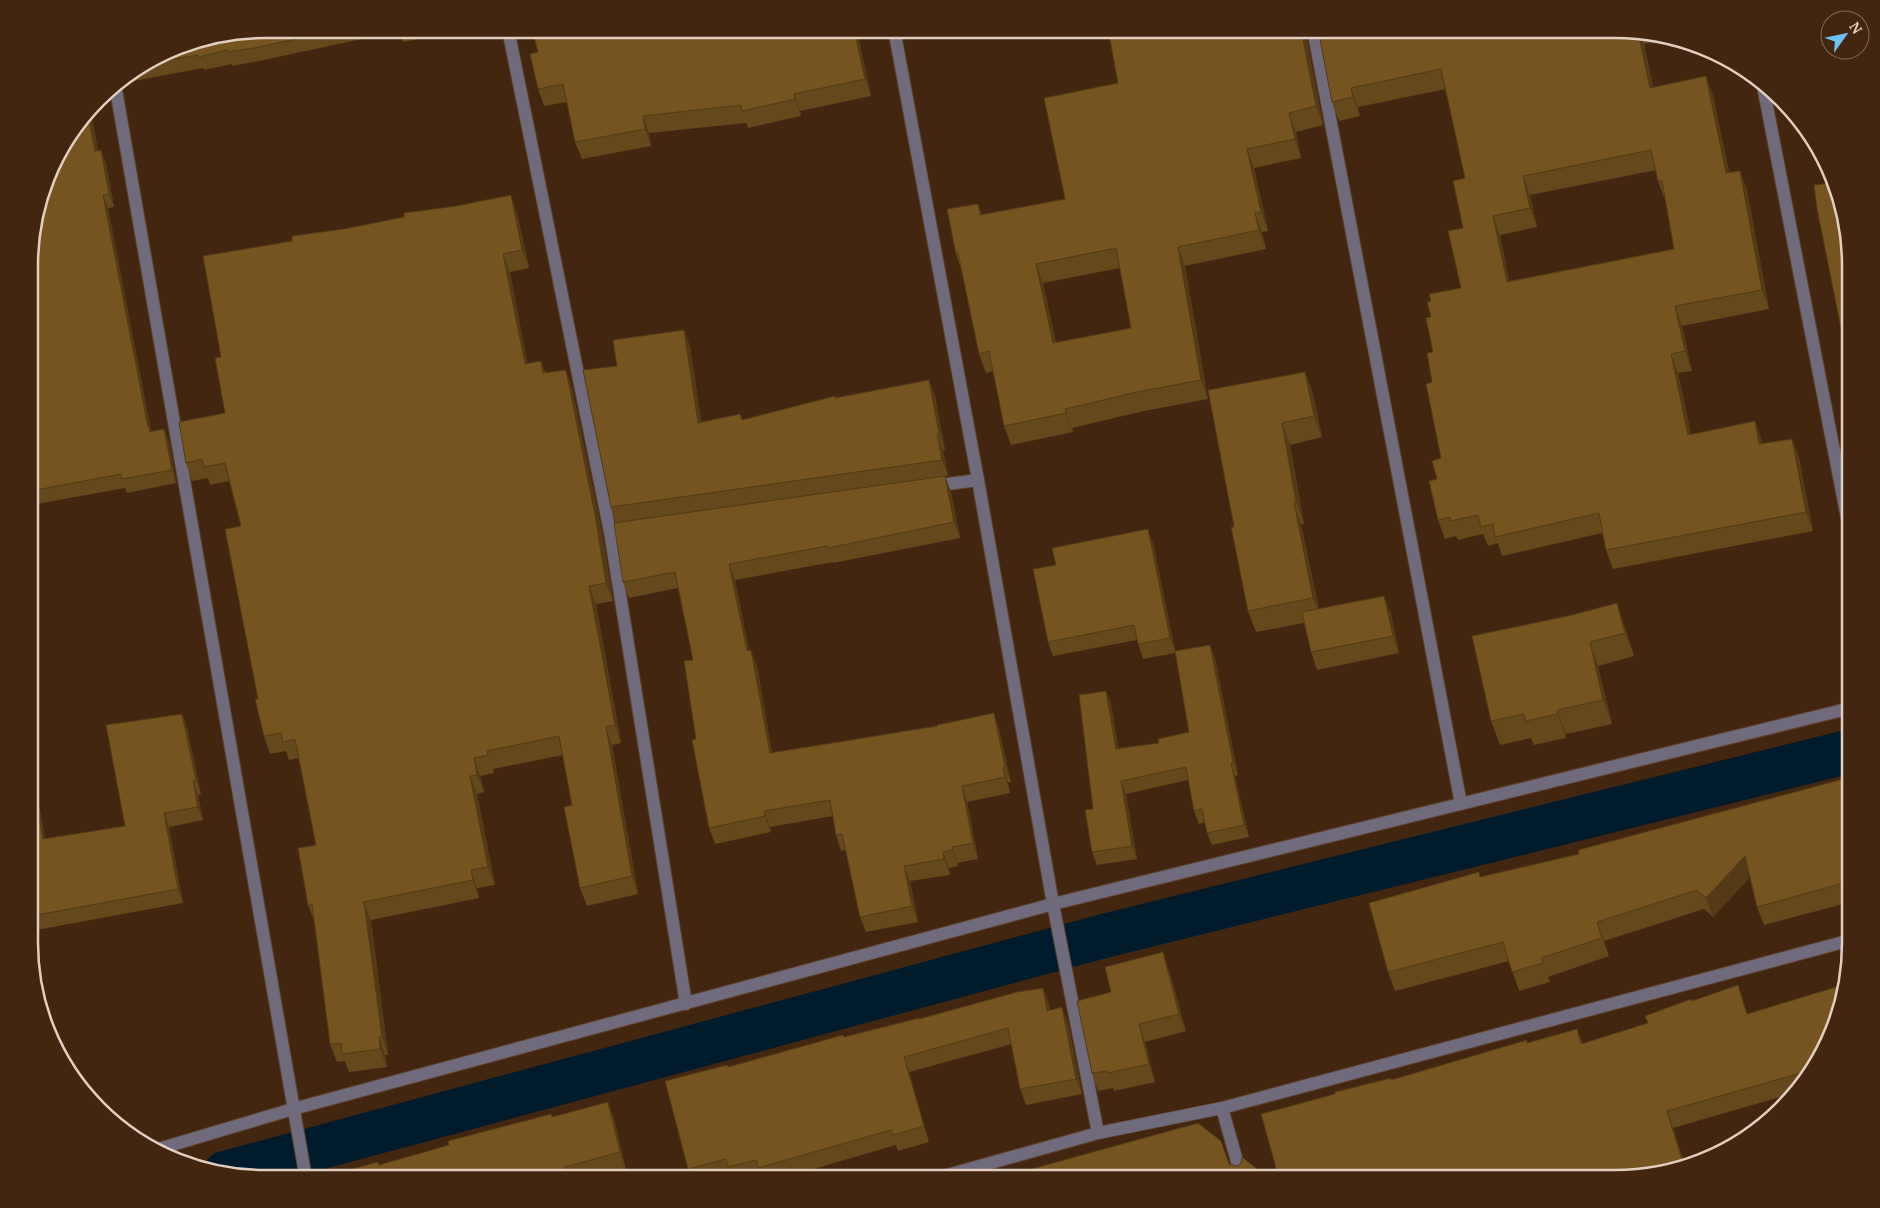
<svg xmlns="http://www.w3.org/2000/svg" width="1880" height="1208" viewBox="0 0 1880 1208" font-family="'PT Serif',serif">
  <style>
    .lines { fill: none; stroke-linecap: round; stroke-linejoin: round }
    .canal { stroke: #001b2b; stroke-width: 44 }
    .minor-casing { stroke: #5d412c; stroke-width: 14 }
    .minor { stroke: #6f6b7c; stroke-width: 12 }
    .wall { fill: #65481c; fill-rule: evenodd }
    .shaded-wall { fill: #523b16 }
    .building { fill: #755420; stroke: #523b16; fill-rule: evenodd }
    .rim { fill: none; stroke: #e3cfc2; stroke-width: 2.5 }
  </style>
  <rect width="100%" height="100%" fill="#43260f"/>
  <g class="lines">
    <path class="canal" d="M225 1173 1104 936 1851 751"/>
    <g class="minor-casing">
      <g id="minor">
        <path d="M508 29 610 532 686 1004"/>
        <path d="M894 29 978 480 1053 904 1098 1133"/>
        <path d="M1313 29 1461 804"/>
        <path d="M115 84 306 1179"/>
        <path d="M1763 86 1851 538"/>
        <path d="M933 486 978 480"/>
        <path d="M1222 1108 1242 1179"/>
        <path d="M155 1150 293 1109 1053 904 1851 708"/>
        <path d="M933 1179 1098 1133 1222 1108 1851 940"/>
      </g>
    </g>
    <use href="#minor" class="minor"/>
  </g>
  <g class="wall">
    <path d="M264 29H458L459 31 403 42 399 31 259 61 232 66V64L204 70 203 68 123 83 121 79 174 47Z"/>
    <path d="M532 29H869L870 34 858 36 871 96 800 111 801 116 748 128 746 123 649 133 651 146 582 159 575 142 567 102 544 106 538 89V52Z"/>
    <path d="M1108 29H1305V30L1323 125 1296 132 1301 158 1254 168 1268 231 1262 232 1266 249 1185 266 1208 399 1144 411 1072 428 1073 432 1011 445 1004 426 993 371 986 373 979 354 961 269 956 254 978 204 982 215 1065 199 1118 83ZM1120 268 1131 328 1056 343 1043 283Z"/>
    <path d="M1318 29H1616L1673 38 1644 44 1653 87 1713 95 1729 172 1740 171 1747 190 1769 309 1682 326 1692 371 1678 373 1691 434 1762 440V444L1792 439 1799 458 1813 531 1613 569 1606 550 1602 533 1502 556 1498 543 1488 546 1483 534 1458 540 1456 536 1445 539 1438 520 1437 479 1441 458 1432 382 1433 352 1431 317V301L1461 288 1465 178 1446 89 1358 107 1360 116 1339 121 1332 102ZM1656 170 1658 181 1665 200 1674 249 1509 281 1500 235 1537 227 1530 195Z"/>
    <path d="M91 111 98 151 106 163 114 207 108 208 151 431 164 429 169 443 176 483 127 493 125 488 31 505V234L53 163V160Z"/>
    <path d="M517 213 529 268 510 272 527 363 546 372 572 388 602 533 613 601 596 604 621 743 612 745 638 894 587 906 580 888 572 805 563 755 493 769 494 773 480 776 484 792 477 794 495 885 477 888 479 898 371 920 388 1055H385L387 1067 349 1072 345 1061 337 1062 330 1044 315 923 308 905 316 845 299 758 289 760 286 751 270 754 264 736 258 699 241 526 229 481 210 485 208 478 192 481 186 463 225 413 221 357Z"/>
    <path d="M690 346 701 422 740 414 742 420 835 397 935 396 945 450H943L948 476H945L951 492 960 538 833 563V562L735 580 749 651 757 666 772 753 999 729 1011 782H1008L1010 793 967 802 978 859 957 863 958 866 949 868 950 875 910 881 918 922 866 932 860 917 846 850 841 851 836 835 833 816 770 827 771 832 715 844 709 828 696 739 693 660 678 588 629 598 623 582 616 523 611 507 617 366Z"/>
    <path d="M1305 372 1313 394 1322 437 1290 445 1304 524H1301L1319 609 1391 614 1399 653 1317 670 1311 652 1304 623 1256 632 1248 611 1234 527Z"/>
    <path d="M1153 543 1175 651 1215 658 1238 775 1235 776 1249 837 1212 845 1207 833 1205 822 1199 824 1194 811 1188 780 1126 794 1137 859 1097 865 1092 852 1093 809 1106 691 1111 704 1118 748 1159 743 1189 732 1175 653 1143 659 1137 640 1053 656 1048 642 1056 565Z"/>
    <path d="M1625 627 1634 656 1598 666 1612 724 1566 734V738L1534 745 1531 738 1500 745 1491 721 1472 636Z"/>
    <path d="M182 714 187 728 201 794 198 795 203 820 169 827 183 903 31 931V761L45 839 125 826Z"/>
    <path d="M1847 778 1851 789V902L1764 925 1757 907 1750 877 1713 917 1704 909 1604 941 1609 956 1548 977 1550 982 1519 991 1509 961 1395 991 1388 972 1480 877 1579 854Z"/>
    <path d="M1169 970 1186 1031 1145 1042 1155 1082 1114 1091 1113 1088 1098 1091 1092 1073 1111 992Z"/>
    <path d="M1692 1001 1748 1014 1839 1019 1811 1075 1790 1094 1673 1128 1684 1163 1631 1179 1391 1080 1577 1029 1583 1044 1648 1023Z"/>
    <path d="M1049 1003 1050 1011 1068 1023 1082 1094 1026 1105 1020 1089 1012 1044 909 1072 929 1142 898 1151 896 1145 779 1179H762L761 1176 749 1179H732L731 1175 715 1179H692L688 1169 728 1067 844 1037 919 1019Z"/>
    <path d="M608 1102 614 1119 626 1170 593 1179H342Z"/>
  </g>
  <g class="shaded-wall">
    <path d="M854 29H856L858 36 871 96 865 79Z"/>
    <path d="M1301 29H1305V30L1323 125 1316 106Z"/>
    <path d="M1638 32 1640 33 1644 44 1657 107 1650 88Z"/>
    <path d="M1706 76 1713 95 1733 192 1726 173Z"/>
    <path d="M1351 88 1358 107 1360 116 1353 97Z"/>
    <path d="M794 94 800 111 801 116 795 99Z"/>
    <path d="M91 111 100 164 95 151 88 114Z"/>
    <path d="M1289 113 1296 132 1301 158 1295 139Z"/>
    <path d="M643 116 649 133 651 146 645 129Z"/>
    <path d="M1247 149 1254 168 1268 231 1261 212Z"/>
    <path d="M101 150 106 163 114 207 109 194Z"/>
    <path d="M1740 171 1747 190 1769 309 1762 290Z"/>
    <path d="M1523 176 1530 195 1537 227 1530 208Z"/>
    <path d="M103 195 108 208 151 431 154 440 148 427Z"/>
    <path d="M511 195 517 213 529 268 522 250Z"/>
    <path d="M1255 213 1262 232 1266 249 1259 230Z"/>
    <path d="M1493 216 1500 235 1513 301 1507 282Z"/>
    <path d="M1178 247 1185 266 1208 399 1201 380Z"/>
    <path d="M503 254 510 272 531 382 525 364Z"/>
    <path d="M1036 264 1043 283 1060 363 1053 343Z"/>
    <path d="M1675 306 1682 326 1692 371 1685 351Z"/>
    <path d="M684 330 690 346 704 439 698 423Z"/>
    <path d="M1671 354 1678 373 1695 454 1688 435Z"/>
    <path d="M541 361 548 379 543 373Z"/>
    <path d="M566 370 572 388 602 533 613 601 606 583Z"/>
    <path d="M1305 372 1313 394 1322 437 1314 416Z"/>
    <path d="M929 380 935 396 945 450 939 433Z"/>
    <path d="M1065 409 1072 428 1073 432 1066 413Z"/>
    <path d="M1755 421 1762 440 1766 463 1759 444Z"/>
    <path d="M1282 423 1290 445 1304 524 1296 502Z"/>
    <path d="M164 429 169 443 176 483 172 470Z"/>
    <path d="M937 434 943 450 948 476 942 460Z"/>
    <path d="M1792 439 1799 458 1813 531 1806 512Z"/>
    <path d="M945 476 951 492 960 538 954 522Z"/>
    <path d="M1294 502 1301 524 1321 619 1313 598Z"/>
    <path d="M1148 529 1153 543 1176 653 1170 638Z"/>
    <path d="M729 564 735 580 752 667 747 651Z"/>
    <path d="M589 586 596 604 621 743 615 725Z"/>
    <path d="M1384 596 1391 614 1399 653 1393 636Z"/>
    <path d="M1617 603 1625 627 1634 656 1625 633Z"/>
    <path d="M1590 642 1598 666 1612 724 1603 700Z"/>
    <path d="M1210 645 1215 658 1238 775 1233 762Z"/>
    <path d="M751 650 757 666 775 769 770 753Z"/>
    <path d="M1106 691 1111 704 1121 761 1116 749Z"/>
    <path d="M1557 710 1566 734V738L1558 714Z"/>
    <path d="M994 713 999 729 1011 782 1005 766Z"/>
    <path d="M182 714 187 728 201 794 196 780Z"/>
    <path d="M606 727 612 745 638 894 632 876Z"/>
    <path d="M474 758 480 776 484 792 477 775Z"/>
    <path d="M31 761 48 853 43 839 31 774Z"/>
    <path d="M1231 763 1235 776 1249 837 1244 825Z"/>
    <path d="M1003 767 1008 782 1010 793 1005 777Z"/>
    <path d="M470 776 477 794 495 885 488 867Z"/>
    <path d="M193 781 198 795 203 820 198 807Z"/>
    <path d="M1121 781 1126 794 1137 859 1132 846Z"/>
    <path d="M962 786 967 802 978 859 973 843Z"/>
    <path d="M764 811 770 827 771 832 765 816Z"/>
    <path d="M164 813 169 827 183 903 178 889Z"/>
    <path d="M952 847 957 863 958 866 952 850Z"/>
    <path d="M943 852 949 868 950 875 944 859Z"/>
    <path d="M1745 856 1752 875 1713 917 1706 898Z"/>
    <path d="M904 866 910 881 918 922 912 906Z"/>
    <path d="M471 870 477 888 479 898 473 880Z"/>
    <path d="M364 902 371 920 388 1055 382 1037Z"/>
    <path d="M1597 922 1604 941 1609 956 1602 938Z"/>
    <path d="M1163 952 1169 970 1186 1031 1179 1014Z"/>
    <path d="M1043 988 1049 1003 1053 1027 1047 1011Z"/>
    <path d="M1062 1007 1068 1023 1082 1094 1076 1079Z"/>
    <path d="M1139 1024 1145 1042 1155 1082 1149 1064Z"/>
    <path d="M379 1037 385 1055 387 1067 380 1049Z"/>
    <path d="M904 1057 909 1072 929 1142 924 1126Z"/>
    <path d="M608 1102 614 1119 626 1170 620 1152Z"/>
    <path d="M1667 1111 1673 1128 1684 1163H1683Z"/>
  </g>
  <g class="building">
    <path d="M264 29H343L254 48 227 52V50L199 57 198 55 145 64 174 47Z"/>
    <path d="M532 29H854L865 79 794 94 795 99 742 111 741 105 643 116 645 129 575 142 563 84 538 89 530 54 538 52Z"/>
    <path d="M1108 29H1301L1316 106 1289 113 1295 139 1247 149 1261 212 1255 213 1259 230 1178 247 1201 380 1137 392 1065 409 1066 413 1004 426 989 351 979 354 958 253 956 254 947 209 978 204 980 215 1065 199 1044 98 1118 83ZM1116 248 1131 328 1053 343 1036 264Z"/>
    <path d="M1318 29H1616L1638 32 1650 88 1706 76 1726 173 1740 171 1762 290 1675 306 1685 351 1671 354 1688 435 1755 421 1759 444 1792 439 1806 512 1606 550 1599 513 1495 537 1493 524 1481 527 1478 515 1451 521 1450 517 1438 520 1429 481 1437 479 1432 461 1441 458 1426 384 1432 382 1427 353 1433 352 1426 318 1431 317 1427 302 1431 301 1429 294 1461 288 1448 231 1463 228 1453 181 1465 178 1441 69 1351 88 1353 97 1332 102ZM1651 150 1658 181 1662 180 1674 249 1507 282 1493 216 1530 208 1523 176Z"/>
    <path d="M88 114 95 151 101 150 109 194 103 195 148 427 149 426 150 432 164 429 172 470 122 479 121 474 31 491V234L52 163H53V160Z"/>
    <path d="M1831 183 1851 249V378L1817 209 1814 185Z"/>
    <path d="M511 195 522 250 503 254 525 364 541 361 543 373 566 370 595 515 606 583 589 586 615 725 606 727 632 876 580 888 564 807 572 805 559 736 487 751 488 755 474 758 477 775 470 776 488 867 471 870 473 880 364 902 382 1037H379L380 1049 342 1054 341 1043 330 1044 312 904 308 905 298 848 316 845 295 739 283 742 281 733 264 736 255 699H258L225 529 241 526 225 463 204 467 202 459 186 463 179 422 225 413 215 358 221 357 203 256 292 241V236L344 229 404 217V213L456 206Z"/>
    <path d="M684 330 698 423 740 414 742 420 835 396V398L929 380 939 433 937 434 942 460 611 507 583 370 617 366 613 340Z"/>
    <path d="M1305 372 1314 416 1282 423 1296 502H1294L1313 598 1248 611 1231 527H1234L1208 390Z"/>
    <path d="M1851 387V398L1849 388Z"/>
    <path d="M945 476 954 522 828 548 827 546 729 564 747 651 751 650 770 753 937 726V725L994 713 1005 766 1003 767 1005 777 962 786 973 843 952 847V850L943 852 944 859 904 866 912 906 860 917 842 834 836 835 830 800 764 811 765 816 709 828 692 740 696 739 684 661 693 660 675 572 623 582 614 523Z"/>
    <path d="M1148 529 1170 638 1138 644 1134 625 1048 642 1033 569 1056 565 1052 548Z"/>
    <path d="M1384 596 1393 636 1311 652 1302 612Z"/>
    <path d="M1617 603 1625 633 1590 642 1603 700 1557 710 1558 714 1526 721 1524 714 1491 721 1472 636 1572 615Z"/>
    <path d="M1210 645 1233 762 1231 763 1244 825 1207 833 1202 809 1194 811 1186 767 1121 781 1132 846 1092 852 1085 810 1093 809 1079 695 1106 691 1116 749 1159 743 1158 739 1189 732 1175 651Z"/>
    <path d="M182 714 196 780 193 781 198 807 164 813 178 889 31 916V774L43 839 125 826 106 725Z"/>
    <path d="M1847 778 1851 792V881L1757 907 1745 856 1706 898 1697 890 1597 922 1602 938 1541 958 1543 963 1512 972 1503 942 1388 972 1369 903 1479 872 1480 877 1579 854 1578 850Z"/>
    <path d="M1163 952 1179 1014 1139 1024 1149 1064 1108 1073 1107 1071 1092 1073 1077 1001 1111 992 1105 967Z"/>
    <path d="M1846 984 1839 1019 1815 1069 1667 1111 1683 1163 1631 1179H1279L1261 1114 1335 1094V1092L1391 1078V1080L1527 1040V1043L1577 1029 1581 1044 1648 1023 1645 1016 1691 999 1692 1001 1738 985 1747 1014Z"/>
    <path d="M1043 988 1047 1011 1062 1007 1076 1079 1020 1089 1008 1028 904 1057 924 1126 893 1135 891 1130 758 1168 756 1160 728 1167 726 1159 688 1169 665 1081 727 1065 728 1067 843 1035 844 1037 919 1018V1019L1017 992Z"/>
    <path d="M608 1102 620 1152 565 1167 568 1179H342L340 1172 378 1162 379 1165 449 1145 448 1141 551 1114 552 1117Z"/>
    <path d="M1198 1123 1221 1141 1229 1164 1237 1166 1241 1163 1242 1157 1270 1179H995Z"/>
  </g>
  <path d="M0 0H1880V1208H0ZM265 38H1615A227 227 0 0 1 1842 265V943A227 227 0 0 1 1615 1170H265A227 227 0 0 1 38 943V265A227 227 0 0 1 265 38Z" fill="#43260f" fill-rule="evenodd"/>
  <path class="rim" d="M265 38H1615A227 227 0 0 1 1842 265V943A227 227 0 0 1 1615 1170H265A227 227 0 0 1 38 943V265A227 227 0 0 1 265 38Z"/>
  <g transform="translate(1845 35) rotate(57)"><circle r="24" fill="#43260f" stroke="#836a57"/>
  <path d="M0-4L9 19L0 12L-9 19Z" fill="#6ec2f3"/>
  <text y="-8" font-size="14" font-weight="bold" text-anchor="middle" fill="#e3cfc2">N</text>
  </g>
</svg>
